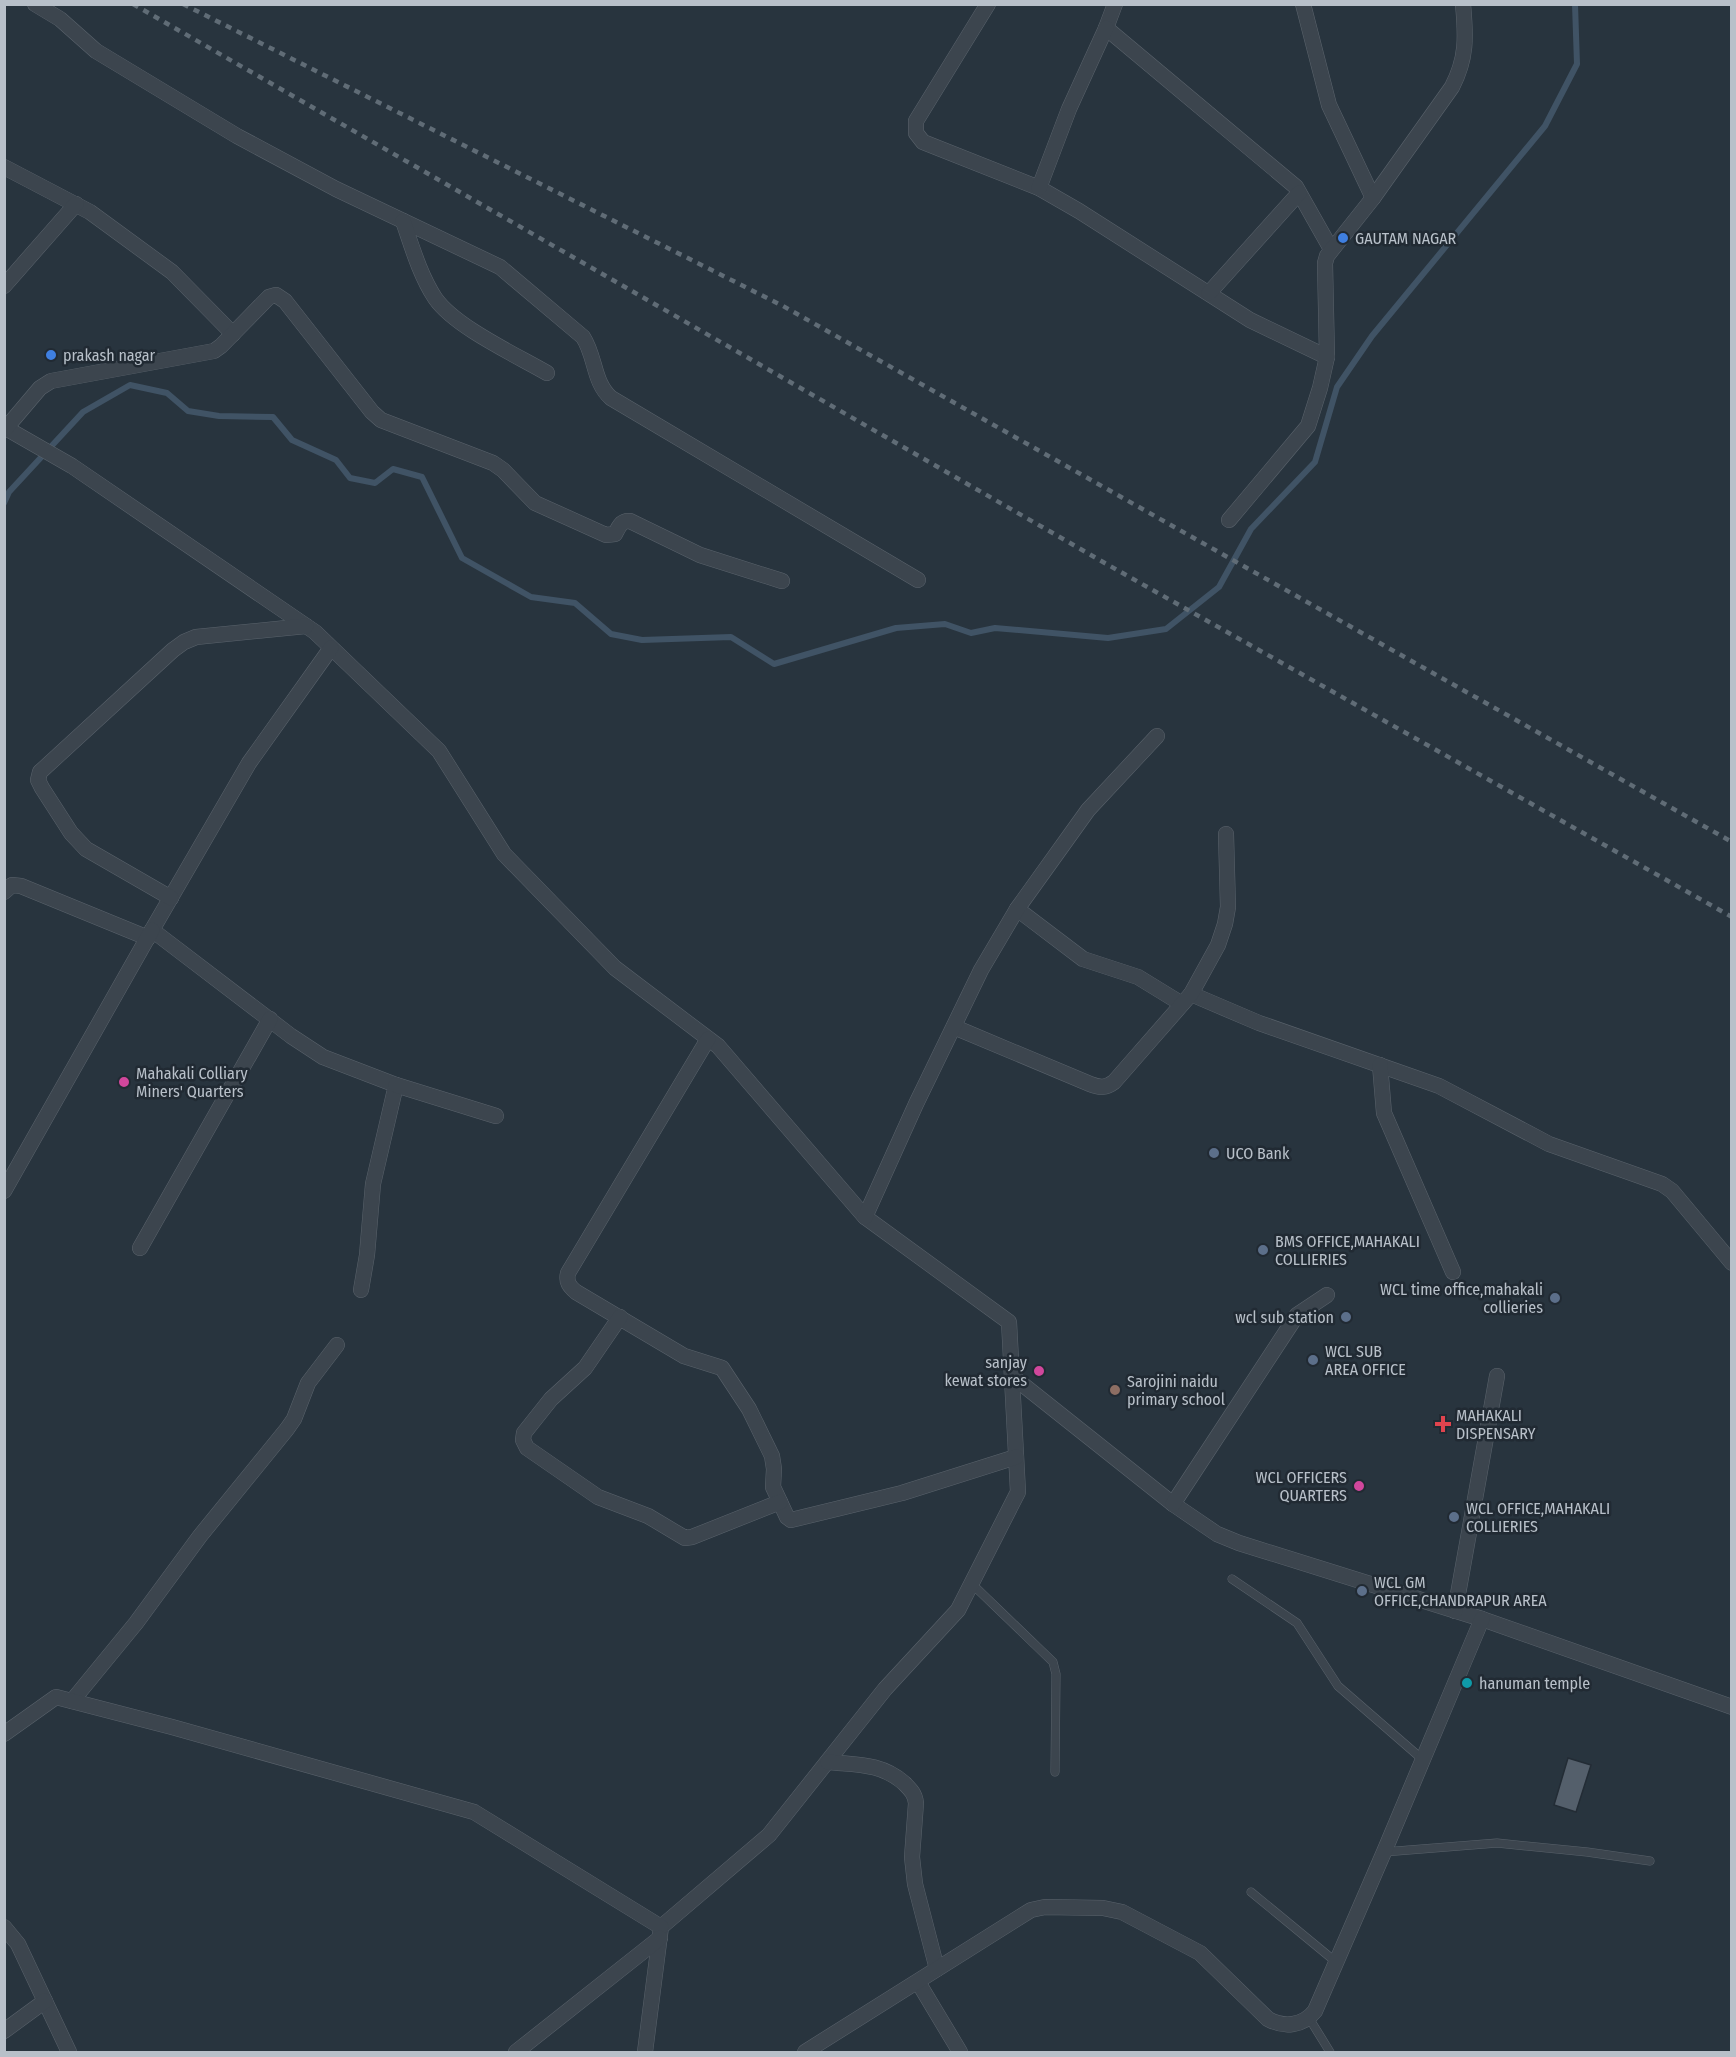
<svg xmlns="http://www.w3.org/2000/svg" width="1736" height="2057" viewBox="0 0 1736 2057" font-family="'Fira Sans Condensed',sans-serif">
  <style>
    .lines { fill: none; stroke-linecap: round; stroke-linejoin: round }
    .stream { stroke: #405365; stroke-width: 6 }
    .building { fill: #545f6b; stroke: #232c35; stroke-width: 1.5 }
    .service-casing { stroke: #5a636c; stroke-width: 9 }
    .minor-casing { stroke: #5a636c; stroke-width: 16 }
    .service { stroke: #3c454e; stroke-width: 8 }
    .minor { stroke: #3c454e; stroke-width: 15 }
    .rail { stroke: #606c76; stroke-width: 4.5; stroke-dasharray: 6 6; stroke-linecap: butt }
    .shop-dot { fill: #3f7fe0; stroke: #212a33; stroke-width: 2 }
    .hotel-dot { fill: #d1479c; stroke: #212a33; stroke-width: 2 }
    .service-dot { fill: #5c6f8a; stroke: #212a33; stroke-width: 2 }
    .education-dot { fill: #8d6e63; stroke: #212a33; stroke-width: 2 }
    .health-dot { fill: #e0444e; stroke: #212a33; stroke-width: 2 }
    .culture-dot { fill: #0f9aa8; stroke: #212a33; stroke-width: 2 }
    .labels { text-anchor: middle; stroke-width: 5; stroke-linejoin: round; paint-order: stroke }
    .poi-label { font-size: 16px; fill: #b8c0c9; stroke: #212a33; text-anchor: start }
  </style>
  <rect width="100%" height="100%" fill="#28343e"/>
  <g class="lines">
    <path class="stream" d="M4 503 9 492 83 412 130 385 167 393 188 411 219 416 273 417 292 440 336 460 350 478 375 483 393 469 422 477 462 558 531 597 575 603 611 634 642 640 731 637 774 664 896 628 945 624 971 633 995 628 1108 638 1166 629 1219 587 1251 529 1315 462 1337 387 1372 336 1545 126 1577 64 1575 4"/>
  </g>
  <path class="building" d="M1568 1758 1591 1765 1576 1812 1554 1805Z"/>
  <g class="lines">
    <g class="service-casing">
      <g id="service">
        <path d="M1232 1579 1297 1623 1338 1686 1422 1759"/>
        <path d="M971 1583 1053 1662 1056 1674 1055 1772"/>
        <path d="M1384 1852 1497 1843 1587 1852 1650 1861"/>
        <path d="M1251 1892 1336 1962"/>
        <path d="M1309 2018 1330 2052"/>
      </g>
    </g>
    <g class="minor-casing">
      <g id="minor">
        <path d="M35 4 60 19 96 51 237 136 336 189 500 267 583 337C596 357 593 382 611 398L918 580"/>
        <path d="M988 4 916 121V133L923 142 1039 188 1079 211 1250 320 1327 357"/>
        <path d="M1115 4 1106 28 1296 187 1331 249"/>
        <path d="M1303 4 1329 105 1373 198"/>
        <path d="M4 167 90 212 172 272 233 334"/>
        <path d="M1039 188 1069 109 1106 28"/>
        <path d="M403 221C412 247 420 275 435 298 455 327 516 355 547 373"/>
        <path d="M4 286 76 204"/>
        <path d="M1209 293 1299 193"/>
        <path d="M4 427 72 466 315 632 439 751 504 854 615 968 718 1046 865 1217 1009 1322 1018 1492 958 1610 885 1689 769 1835 661 1927 645 2052"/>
        <path d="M6 428 40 388 51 381 214 351 221 346 269 297 276 295 285 301 372 412 381 420 493 463 503 470 535 503 606 535 615 534C619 527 621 520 630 521L700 555 782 581"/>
        <path d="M1229 520 1308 426 1320 388 1327 357 1325 263 1327 256 1373 198 1452 87C1467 58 1466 37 1463 4"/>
        <path d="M331 648 249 763 152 930 291 1036 323 1057 396 1085 373 1184 367 1255 361 1290"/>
        <path d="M4 892 12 885 21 886 148 938"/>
        <path d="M171 898 86 849 71 833 42 788 38 780 40 772 173 650 184 642 196 637 306 626"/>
        <path d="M1017 909 1083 959 1138 977 1182 1004"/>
        <path d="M1191 994 1259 1023 1439 1086 1549 1144 1662 1184 1672 1191 1732 1263"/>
        <path d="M954 1027 1090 1084C1100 1088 1106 1088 1114 1082L1191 994 1218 945 1225 924 1228 907 1226 834"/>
        <path d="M708 1039 568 1273C566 1282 569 1286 576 1292L684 1356 722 1368 749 1409 772 1456 774 1469 773 1487 787 1517 791 1520 902 1493 1016 1457"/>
        <path d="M1380 1065 1384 1113 1453 1272"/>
        <path d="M396 1085 496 1116"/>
        <path d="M4 1191 152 930"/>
        <path d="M865 1217 916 1104 981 970 1017 909 1088 810 1157 736"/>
        <path d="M140 1248 270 1019"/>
        <path d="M620 1317 585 1368 551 1399 524 1433 523 1440 527 1448 598 1497 648 1516 685 1538 692 1537 780 1502"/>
        <path d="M1012 1376 1173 1504 1217 1534 1239 1543 1482 1619 1732 1707"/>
        <path d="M1173 1504 1297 1315 1327 1295"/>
        <path d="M1455 1611 1497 1376"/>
        <path d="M72 1701 136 1623 200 1536 287 1429 294 1419 308 1383 337 1345"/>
        <path d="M4 1734 56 1697 172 1727 474 1812 661 1927"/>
        <path d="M828 1762C857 1765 881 1763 904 1783 911 1790 915 1794 916 1803L912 1857 915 1884 937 1969"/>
        <path d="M4 1927 18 1944 69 2052"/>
        <path d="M918 1982 960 2052"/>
        <path d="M4 2031 45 2001"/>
        <path d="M516 2052 660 1938"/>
        <path d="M805 2052 1031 1910 1045 1907 1103 1908 1122 1912 1200 1953 1268 2019C1284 2028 1303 2026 1315 2011L1384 1852 1482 1619"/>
      </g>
    </g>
    <use href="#service" class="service"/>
    <use href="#minor" class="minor"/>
    <g class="rail">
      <path d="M133 4 1103 562 1732 917"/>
      <path d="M183 4 783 306 1732 842"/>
    </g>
  </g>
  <g class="shop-dot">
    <circle cx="1343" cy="238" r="6"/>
    <circle cx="51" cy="355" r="6"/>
  </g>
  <g class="hotel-dot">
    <circle cx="124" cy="1082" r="6"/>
    <circle cx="1039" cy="1371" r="6"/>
    <circle cx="1359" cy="1486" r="6"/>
  </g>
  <g class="service-dot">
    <circle cx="1214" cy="1153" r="6"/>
    <circle cx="1263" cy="1250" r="6"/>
    <circle cx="1555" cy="1298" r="6"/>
    <circle cx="1346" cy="1317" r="6"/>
    <circle cx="1313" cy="1360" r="6"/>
    <circle cx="1454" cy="1517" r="6"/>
    <circle cx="1362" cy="1591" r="6"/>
  </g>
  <circle class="education-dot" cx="1115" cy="1390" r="6"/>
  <path class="health-dot" d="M1440 1415h6v6h6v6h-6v6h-6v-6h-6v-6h6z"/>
  <circle class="culture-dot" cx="1467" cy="1683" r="6"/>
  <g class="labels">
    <g class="poi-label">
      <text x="1355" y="244">GAUTAM NAGAR</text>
      <text x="63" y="361">prakash nagar</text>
      <text x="136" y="1079">Mahakali Colliary<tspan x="136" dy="18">Miners' Quarters</tspan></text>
      <text x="1226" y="1159">UCO Bank</text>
      <text x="1275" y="1247">BMS OFFICE,MAHAKALI<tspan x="1275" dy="18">COLLIERIES</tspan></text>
      <text x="1543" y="1295" text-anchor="end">WCL time office,mahakali<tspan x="1543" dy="18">collieries</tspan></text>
      <text x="1334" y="1323" text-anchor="end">wcl sub station</text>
      <text x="1325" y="1357">WCL SUB<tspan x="1325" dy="18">AREA OFFICE</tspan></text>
      <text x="1027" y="1368" text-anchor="end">sanjay<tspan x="1027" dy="18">kewat stores</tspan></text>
      <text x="1127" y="1387">Sarojini naidu<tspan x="1127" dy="18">primary school</tspan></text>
      <text x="1456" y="1421">MAHAKALI<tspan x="1456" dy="18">DISPENSARY</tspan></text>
      <text x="1347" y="1483" text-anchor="end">WCL OFFICERS<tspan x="1347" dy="18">QUARTERS</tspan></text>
      <text x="1466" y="1514">WCL OFFICE,MAHAKALI<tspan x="1466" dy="18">COLLIERIES</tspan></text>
      <text x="1374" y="1588">WCL GM<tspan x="1374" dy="18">OFFICE,CHANDRAPUR AREA</tspan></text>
      <text x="1479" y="1689">hanuman temple</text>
    </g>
  </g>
  <rect width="1736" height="2057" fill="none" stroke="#b8c0c9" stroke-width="12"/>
</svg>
